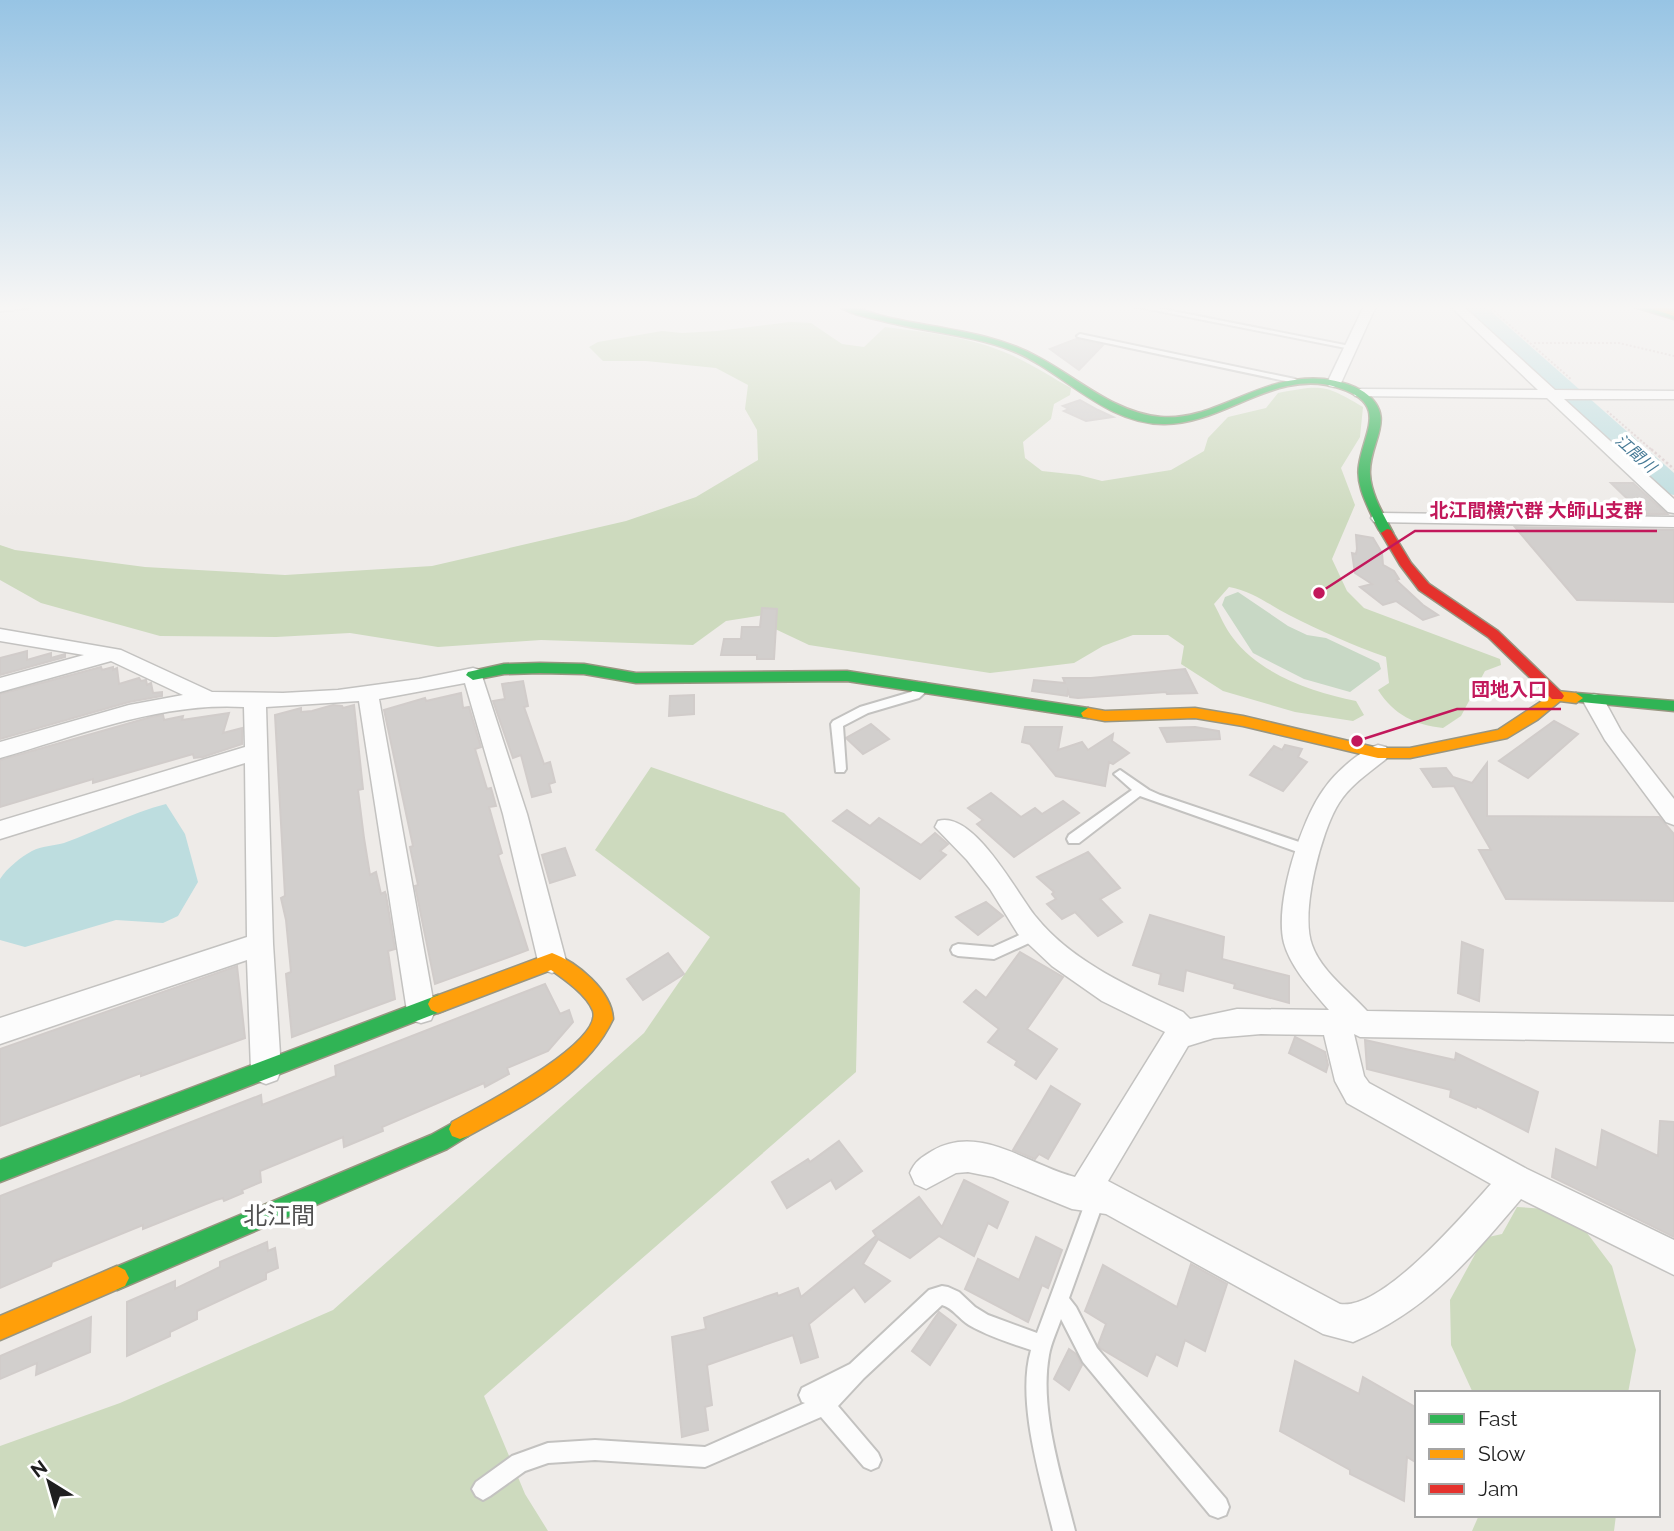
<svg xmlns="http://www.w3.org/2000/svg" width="1674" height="1531" viewBox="0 0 1674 1531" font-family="Raleway,'Noto Sans JP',sans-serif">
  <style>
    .forest { fill: #cddabe }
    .cemetery { fill: #c8d8c5 }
    .water { fill: #bddddf }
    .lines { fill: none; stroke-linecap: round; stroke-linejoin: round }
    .river { fill: #bddddf; fill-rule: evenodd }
    .building { fill: #d2cfcd; stroke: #d1ccca; stroke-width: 2 }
    .lane-casing { stroke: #c3c2c0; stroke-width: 4 }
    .street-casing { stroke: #c3c2c0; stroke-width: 3 }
    .fast-casing { stroke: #989580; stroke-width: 3 }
    .slow-casing { stroke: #989580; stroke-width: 3 }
    .jam-casing { stroke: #989580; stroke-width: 3 }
    .path-far1 { stroke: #dbcccc; stroke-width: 2; stroke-dasharray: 2 2; stroke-linecap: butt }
    .path { stroke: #dbcccc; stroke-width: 2.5; stroke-dasharray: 2.5 2.5; stroke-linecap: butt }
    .lane { fill: #fcfcfc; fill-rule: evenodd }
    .street { fill: #fcfcfc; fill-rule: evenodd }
    .fast { fill: #30b455; fill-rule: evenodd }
    .slow { fill: #ff9f0a; fill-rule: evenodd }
    .jam { fill: #e5322d; fill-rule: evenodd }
    .labels { text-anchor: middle; stroke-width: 7; stroke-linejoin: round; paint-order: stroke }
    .far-water-label { font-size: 16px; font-style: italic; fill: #467995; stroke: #fff }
    .near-quarter-label { font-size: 24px; fill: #525252; stroke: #fff }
    .leader { fill: none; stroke: #c2185b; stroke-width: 2.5 }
    .callout-dot { fill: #c2185b; stroke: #fff; stroke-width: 2.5 }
    .callout-label { font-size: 19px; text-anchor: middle; font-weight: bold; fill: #c2185b; stroke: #fff; stroke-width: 7; stroke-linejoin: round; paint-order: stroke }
  </style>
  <rect width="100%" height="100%" fill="#eeebe8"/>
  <g class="forest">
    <path d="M790 322 811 323 842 344 864 347 885 327C926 332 970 337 1009 354 1030 363 1051 377 1071 388L1070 395 1054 404 1051 419 1023 442 1025 458 1042 471 1079 475 1102 481 1171 470 1204 451 1208 438 1228 417 1266 408 1278 393C1322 385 1324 384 1363 407L1360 437 1341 468 1355 505 1332 559 1347 591 1364 608 1500 659 1501 665 1485 671 1461 716 1443 728C1415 725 1394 715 1378 690L1389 683 1386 657C1352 645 1321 631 1289 615 1268 604 1252 591 1229 587L1214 604C1220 615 1225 628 1233 638 1261 675 1313 692 1356 701L1364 715 1353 721 1295 712 1223 691 1181 664 1184 646 1168 635H1133L1103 646 1074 663 990 673 809 645 773 628 764 615 726 621 693 645 541 640 438 647 350 633 276 637 160 636 41 603 0 580V545L15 550 145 567 285 575 432 566 626 521 696 497 758 460 757 430 745 409 748 385 716 368 646 361H603L589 347 598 342 662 331 682 333 717 331Z"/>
    <path d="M651 767 784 813 860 888 856 1072 484 1396 525 1494 548 1531H0V1446L120 1403 333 1310 644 1033 710 937 595 850Z"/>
    <path d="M1517 1207 1546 1209 1587 1233 1612 1266 1636 1350 1628 1393H1473L1451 1345 1450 1300 1484 1238 1502 1234Z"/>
    <path d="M1479 1515H1616L1614 1531H1472Z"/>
  </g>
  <path class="cemetery" d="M1238 592 1288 626 1307 635 1326 638 1379 663 1381 669 1350 692 1304 679 1253 653 1222 605 1225 597Z"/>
  <path class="water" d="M166 804 185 834 198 882 178 916 163 923 116 920 25 947 0 940V879C7 868 21 857 32 851 42 846 53 846 64 843 98 831 130 813 166 804Z"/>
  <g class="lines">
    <path class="river" d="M1462 306H1485L1674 473V495L1664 493Z"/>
  </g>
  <g class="building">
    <path d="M1076 339 1103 345 1079 370 1050 349Z"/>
    <path d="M1080 400 1098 410 1113 417 1086 421 1064 411 1069 409 1063 406Z"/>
    <path d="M1611 483H1633L1667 514H1643Z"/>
    <path d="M1515 527 1674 530V602L1577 600Z"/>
    <path d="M1356 535 1373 538 1382 553 1383 565 1394 571 1399 579 1396 580 1423 605 1438 615 1423 620 1396 601 1383 605 1360 587 1372 584 1355 573 1352 553 1356 554 1357 549Z"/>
    <path d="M762 608 777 609 774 659H757V655H721L724 639H741L742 627H760Z"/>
    <path d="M27 651V660L51 653V658L65 654V657L0 675V658Z"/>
    <path d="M101 667 102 670 113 667V670L117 668 119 684 139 678 141 681 146 680 147 685 151 683 153 693 162 692V696L129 702 0 739V694Z"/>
    <path d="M1185 669 1197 693 1167 694 1166 692 1078 698 1070 697 1068 691 1067 696 1032 691 1034 680 1065 683 1063 678H1091Z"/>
    <path d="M523 681 528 706 524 707 544 764 550 762 555 782 549 784 551 792 532 797 521 755 513 758 493 701 505 699 502 684Z"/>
    <path d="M461 693 463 708 469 707 481 747 475 749 487 789 491 788 496 806 489 807 502 853 498 855 528 950 435 984 415 886 418 885 410 847 413 846 384 710 425 698 426 701Z"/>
    <path d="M694 695V714L669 716 670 696Z"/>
    <path d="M333 705 342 706 343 708 354 705 363 789 358 790 364 838 370 875 376 872 381 894 385 892 386 895 395 949 388 951 395 999 292 1037 286 974 291 972 286 920 281 898 285 896 275 715 301 708V712L312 711Z"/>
    <path d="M229 713 223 733 242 728V744L203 757 194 758 193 754 93 783V779L0 807V760L151 717 163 715 164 720 183 716 182 720Z"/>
    <path d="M1554 721 1578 734 1528 778 1499 761Z"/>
    <path d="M871 724 889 739 863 754 846 738Z"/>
    <path d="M1025 727H1062L1058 750 1082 742 1088 750 1113 734 1112 741 1129 753 1113 764 1109 762 1105 786 1056 776 1030 744 1022 742Z"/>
    <path d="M1195 727 1219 731 1220 739 1167 742 1160 728Z"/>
    <path d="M1285 745 1302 749 1298 757 1307 762 1283 791 1250 775 1274 746 1282 750Z"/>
    <path d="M1487 763V816L1659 817 1674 834V901L1506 899 1479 850H1491L1454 786 1433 787 1421 769 1446 768 1453 777 1472 783Z"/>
    <path d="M991 793 1021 817 1035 808 1042 814 1063 801 1079 813 1014 857 977 824 983 820 968 808Z"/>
    <path d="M847 810 870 826 879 818 921 845 935 833 948 844 940 851 946 855 920 879 833 821Z"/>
    <path d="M565 848 575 875 550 883 542 855Z"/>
    <path d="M1088 852 1120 888 1100 899 1122 922 1098 936 1075 912 1062 919 1047 904 1056 899 1052 894 1054 892 1037 877Z"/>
    <path d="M986 902 1003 916 978 935 956 917Z"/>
    <path d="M1150 915 1224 937 1222 959 1289 976V1003L1234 988 1235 984 1186 970 1183 991 1159 984 1161 974 1133 965Z"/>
    <path d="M1462 942 1483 950 1479 1001 1458 993Z"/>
    <path d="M1020 952 1063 977 1027 1029 1057 1049 1036 1079 1015 1065 1017 1061 988 1042 999 1029 964 1002 976 990 986 998Z"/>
    <path d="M668 953 684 974 643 1000 627 979Z"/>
    <path d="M237 966 245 1038 141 1076V1073L0 1126V1049Z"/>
    <path d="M545 984 560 1014 569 1010 573 1022 548 1051 507 1068 509 1074 485 1087 484 1083 382 1127 383 1131 344 1147 343 1137 260 1171 261 1182 242 1190 243 1193 224 1201 223 1198 216 1200 143 1229V1225L52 1262 51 1266 0 1288V1196L261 1095 262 1105 336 1076 335 1066Z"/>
    <path d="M1295 1037 1325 1052 1328 1065 1326 1072 1289 1053Z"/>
    <path d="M1365 1040 1455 1060 1456 1053 1538 1092 1528 1132 1477 1106 1476 1108 1450 1097 1451 1090 1367 1069Z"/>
    <path d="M1051 1086 1080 1104 1048 1159 1039 1154 1035 1159 1013 1150Z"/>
    <path d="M1660 1121 1674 1122V1237L1552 1177 1556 1149 1597 1168 1602 1130 1658 1156Z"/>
    <path d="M839 1141 862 1171 836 1189 831 1180 787 1208 772 1182 808 1159 810 1162Z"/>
    <path d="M964 1180 1008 1202 997 1228 988 1223 974 1256 939 1236 910 1258 878 1239 863 1264 890 1281 865 1302 854 1287 809 1324 818 1357 801 1363 793 1335 707 1365 712 1405 705 1407 708 1430 682 1437 672 1337 706 1329 704 1318 777 1293 778 1296 798 1288 801 1297 876 1236 873 1231 919 1197 942 1227Z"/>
    <path d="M1036 1237 1062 1250 1048 1288 1042 1285 1028 1322 965 1289 978 1259 1019 1280Z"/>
    <path d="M267 1242 268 1251 275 1248 278 1268 266 1273V1279L197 1311V1319L170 1332V1336L127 1356V1302L175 1281V1289L220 1267V1262Z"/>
    <path d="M1191 1264 1227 1284 1205 1351 1185 1340 1177 1366 1156 1354 1147 1376 1100 1348 1098 1345 1106 1324 1085 1311 1103 1265 1177 1307Z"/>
    <path d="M939 1312 956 1325 930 1365 912 1351Z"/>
    <path d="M91 1317 90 1352 36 1375 37 1363 0 1379V1356Z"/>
    <path d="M1069 1349 1076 1354 1082 1365 1069 1390 1054 1379Z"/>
    <path d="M1295 1361 1359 1394 1363 1377 1417 1408V1463L1407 1457 1404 1501 1350 1474V1470L1280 1431Z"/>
  </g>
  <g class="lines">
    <g class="lane-casing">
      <g id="lane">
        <path d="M30 306 27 308 0 311V307Z"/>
        <path d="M1133 306H1147L1355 347 1351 349Z"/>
        <path d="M1080 334 1295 379 1299 381 1295 383 1078 337 1077 336Z"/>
        <path d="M925 683 931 687 919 698 868 713 843 726 846 769 844 772H836L831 724 833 721 860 707 911 692Z"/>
        <path d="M1120 770 1149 790 1160 795 1314 847 1316 851 1314 855 1309 856 1140 796 1079 843H1069L1067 839 1069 835 1132 790 1114 774Z"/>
        <path d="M1035 928 1040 930 1042 934 1040 938 994 959 958 956 953 954 951 950 953 946 958 944 993 947Z"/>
        <path d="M1096 1189 1102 1192 1105 1198 1069 1298 1076 1307 1097 1348 1226 1499 1229 1507 1226 1515 1218 1518 1210 1515 1083 1362 1061 1319C1057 1331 1051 1343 1049 1355 1039 1410 1062 1478 1075 1531H1053C1041 1480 1016 1401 1031 1350 1010 1343 988 1336 969 1325 959 1319 953 1308 942 1305L864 1378 838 1406 878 1453 881 1460 878 1467 871 1470 864 1467 821 1417 705 1467 595 1460 548 1463 525 1471 490 1496 483 1500 476 1496 472 1489 476 1482 512 1456 548 1443 595 1440 705 1447 805 1403 802 1402 799 1395 802 1388 850 1364 929 1290 942 1286 948 1287 959 1292 975 1307 988 1315 1037 1333 1087 1198 1090 1192Z"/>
      </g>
    </g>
    <g class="street-casing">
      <g id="street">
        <path d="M1364 306H1376L1341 383 1334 387 1329 386 1327 383Z"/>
        <path d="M1450 306H1463L1555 390 1674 391V399H1564L1674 499V513L1668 512 1547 398 1355 396 1353 393 1360 389 1538 390Z"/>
        <path d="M1380 513 1674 517V527L1374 522 1371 518 1374 514Z"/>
        <path d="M0 629 121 650 212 692 283 693 338 690 419 679 473 668 480 670 527 814 566 961 562 969 552 973 542 969 538 961 503 814 465 683 379 699 435 1011 431 1020 421 1023 411 1020 407 1011 359 701 266 707 273 944 281 1070 277 1080 266 1084 255 1080 251 1070 247 960 0 1044V1018L247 937 245 763 0 839V821L245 747 244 707C160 702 80 735 0 758V742L129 705 183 695 111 661 0 692V678L84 655 0 641Z"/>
        <path d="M1594 694 1602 696 1621 731 1674 799V825L1666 822 1605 740 1583 701 1586 696Z"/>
        <path d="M1378 745 1386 747 1389 753 1386 759C1370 772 1350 785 1339 803 1321 831 1300 913 1312 945 1321 971 1349 991 1367 1011L1674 1016V1042L1360 1037 1354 1034 1364 1076 1369 1083 1527 1169 1674 1240V1275L1521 1199C1470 1259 1427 1311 1353 1342L1323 1334 1106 1214 1072 1209 993 1177 968 1172 956 1173 926 1189 915 1184 910 1173C915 1161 921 1158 932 1151 980 1123 1028 1165 1075 1177L1165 1032 1102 1001 1052 966 1018 934 990 889 967 860 935 827 938 821C974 810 1017 894 1036 917 1072 962 1132 988 1183 1012L1190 1019 1237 1009 1329 1010C1312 990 1291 968 1284 943 1274 904 1301 820 1324 789 1335 773 1359 751 1378 745ZM1261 1034 1324 1035 1335 1081 1347 1103 1491 1184C1464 1214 1382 1311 1340 1304L1108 1181 1188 1046 1214 1038Z"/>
      </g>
    </g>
    <g class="fast-casing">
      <g id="fast">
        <path d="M839 306C857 306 873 314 890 318 940 329 993 332 1038 357 1078 378 1114 413 1161 417 1214 422 1261 373 1324 379 1338 381 1352 384 1364 392 1399 417 1368 443 1370 474 1371 495 1384 515 1393 533L1387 537C1379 534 1376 524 1372 516 1365 501 1356 483 1359 465 1364 431 1389 404 1339 388 1277 367 1225 424 1165 424 1106 425 1064 372 1013 351 970 334 923 332 879 320 865 317 850 314 839 306Z"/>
        <path d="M1631 306H1646L1674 313V319Z"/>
        <path d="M540 663 584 664 636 673 847 671 1088 708 1095 713 1088 718 847 681 636 683 584 674 540 673 504 674 473 680 466 675 468 672 504 664Z"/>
        <path d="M1576 693 1674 701V711L1571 701 1569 698Z"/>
        <path d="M438 995 445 998 448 1004 445 1010 0 1182V1160Z"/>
        <path d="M460 1119 468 1122 471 1129 468 1136 447 1149 117 1290 109 1286 105 1278 109 1270 431 1135Z"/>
      </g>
    </g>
    <g class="slow-casing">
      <g id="slow">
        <path d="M1644 306H1658L1674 310V316Z"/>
        <path d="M1557 691 1576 693 1583 698 1576 703 1560 701 1537 720 1507 738 1410 758H1378L1243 726 1195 718 1105 721 1083 717 1081 713 1088 708 1105 711 1195 708 1243 716 1378 748H1410L1498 730Z"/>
        <path d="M552 953C577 962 612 991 613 1019 585 1078 522 1106 468 1136L460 1139 452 1136 449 1129 452 1122C477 1108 603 1044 593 1011 587 995 564 979 551 970L438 1013 431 1010 428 1004 431 998Z"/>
        <path d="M117 1266 125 1270 129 1278 125 1286 0 1340V1316Z"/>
      </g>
    </g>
    <g class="jam-casing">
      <path id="jam" d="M1387 529 1391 530 1411 563 1429 584 1498 631 1562 693 1564 696 1562 699H1552L1488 637 1419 590 1400 565 1381 533Z"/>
    </g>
    <g class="path-far1">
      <path d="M1488 306 1572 380"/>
      <path d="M1534 343H1619L1674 356"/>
      <path d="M1607 411 1653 451"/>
    </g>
    <path class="path" d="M1651 449 1674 469"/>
    <use href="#lane" class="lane"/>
    <use href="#street" class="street"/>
    <use href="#fast" class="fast"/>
    <use href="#slow" class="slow"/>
    <use href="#jam" class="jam"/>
  </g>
  <linearGradient id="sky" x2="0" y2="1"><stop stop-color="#97c4e4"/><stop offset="0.59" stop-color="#f7f6f5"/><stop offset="1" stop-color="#f7f6f5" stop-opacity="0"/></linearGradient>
  <rect width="1674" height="521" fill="url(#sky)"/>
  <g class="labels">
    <g class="far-water-label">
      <text transform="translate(1636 453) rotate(42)" y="6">江間川</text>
    </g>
    <g class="near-quarter-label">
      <text x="279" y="1224">北江間</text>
    </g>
  </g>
  <path class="leader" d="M1319 593L1415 531H1657M1357 741L1457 709H1561"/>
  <g class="callout-dot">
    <circle cx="1319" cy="593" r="7"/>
    <circle cx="1357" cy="741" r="7"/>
  </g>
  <g class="callout-label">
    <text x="1536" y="517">北江間横穴群 大師山支群</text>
    <text x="1509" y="696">団地入口</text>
  </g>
  <rect x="1415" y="1391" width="245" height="126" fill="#ffffff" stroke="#a5a5a5" stroke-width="2"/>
  <rect x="1429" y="1414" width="35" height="10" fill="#30b455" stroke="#a5a5a5" stroke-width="2"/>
  <text x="1478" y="1426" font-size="21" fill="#1f1f1f">Fast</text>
  <rect x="1429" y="1449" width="35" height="10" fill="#ff9f0a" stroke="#a5a5a5" stroke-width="2"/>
  <text x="1478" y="1461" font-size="21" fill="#1f1f1f">Slow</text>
  <rect x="1429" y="1484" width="35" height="10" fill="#e5322d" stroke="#a5a5a5" stroke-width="2"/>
  <text x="1478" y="1496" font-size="21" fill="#1f1f1f">Jam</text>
  <g transform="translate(49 1482) rotate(323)" stroke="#ffffff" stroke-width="5" paint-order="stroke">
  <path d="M0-5L12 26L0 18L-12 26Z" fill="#1f1f1f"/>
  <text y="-10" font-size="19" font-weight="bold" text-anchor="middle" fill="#1f1f1f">N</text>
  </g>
</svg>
